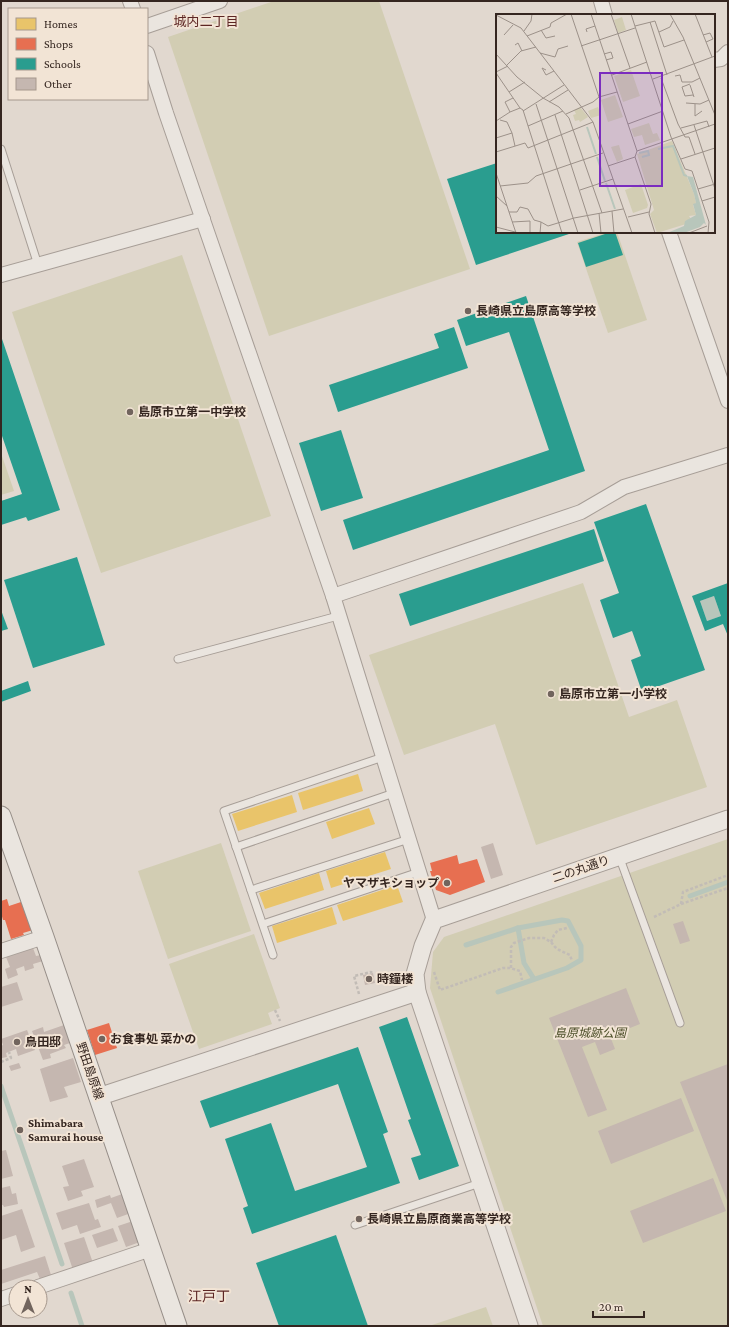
<svg xmlns="http://www.w3.org/2000/svg" width="729" height="1327" viewBox="0 0 729 1327" font-family="'Crimson Pro','Noto Sans JP',serif">
  <style>
    .green { fill: #d2cdb3 }
    .water { fill: #b8c6bb }
    .homes { fill: #e9c46a }
    .shops { fill: #e76f51 }
    .schools { fill: #2a9d8f; fill-rule: evenodd }
    .lines { fill: none; stroke-linecap: round; stroke-linejoin: round }
    .stream { stroke: #b8c6bb; stroke-width: 5 }
    .building { fill: #c5b7b0 }
    .service-casing { stroke: #a79e97; stroke-width: 9 }
    .minor-casing { stroke: #a79e97; stroke-width: 16 }
    .tertiary-casing { stroke: #a79e97; stroke-width: 19 }
    .secondary-casing { stroke: #968e88; stroke-width: 21 }
    .path { stroke: #c2bcb6; stroke-width: 2.5; stroke-dasharray: 3 2; stroke-linecap: butt }
    .service { stroke: #eae5df; stroke-width: 7 }
    .minor { stroke: #eae5df; stroke-width: 14 }
    .tertiary { stroke: #eae5df; stroke-width: 17 }
    .secondary { stroke: #eae5df; stroke-width: 19 }
    .poi-dot { fill: #71645d; stroke: #f2e4d5; stroke-width: 1.5 }
    .labels { text-anchor: middle; stroke-width: 4; stroke-linejoin: round; paint-order: stroke }
    .poi-label { font-size: 12px; font-weight: bold; fill: #352620; stroke: #f2e4d5; text-anchor: start }
    .street-label { font-size: 12px; fill: #352620; stroke: #f2e4d5 }
    .park-label { font-size: 12px; font-style: italic; fill: #4c4f29; stroke: #f2e4d5 }
    .neighbourhood-label { font-size: 13px; fill: #5d2624; stroke: #f2e4d5 }
    .quarter-label { font-size: 14px; fill: #5d2624; stroke: #f2e4d5 }
    .inset-river { fill: none; stroke: #b8c6bb; stroke-width: 2 }
    .inset-road { fill: none; stroke: #9c9189; stroke-width: 1 }
    .view { fill: #7b2cbf; fill-opacity: 0.15; stroke: #7b2cbf; stroke-width: 2 }
    .inset-edge { fill: none; stroke: #352620; stroke-width: 2 }
  </style>
  <rect width="100%" height="100%" fill="#e1d8cf"/>
  <g class="green">
    <path d="M274 1H379L470 269 269 336 168 37Z"/>
    <path d="M608 232H617L647 320 608 333 577 242Z"/>
    <path d="M182 255 271 516 101 573 12 312Z"/>
    <path d="M1 453 14 491 1 495Z"/>
    <path d="M583 583 629 717 677 700 707 787 536 845 495 724 404 755 369 655Z"/>
    <path d="M728 839V1326H543L430 988 433 952 444 937Z"/>
    <path d="M221 843 251 931 168 959 138 871Z"/>
    <path d="M254 934 280 1008 268 1013 272 1024 199 1049 169 964Z"/>
    <path d="M486 1307 493 1326H429Z"/>
  </g>
  <path class="water" d="M714 596 721 616 707 621 700 601Z"/>
  <g class="homes">
    <path d="M358 774 363 791 303 810 298 793Z"/>
    <path d="M292 795 297 812 238 831 232 814Z"/>
    <path d="M369 808 375 824 332 839 326 822Z"/>
    <path d="M385 852 391 869 331 888 326 871Z"/>
    <path d="M319 873 324 890 265 909 259 893Z"/>
    <path d="M397 885 403 902 343 921 337 905Z"/>
    <path d="M332 907 337 924 277 943 272 926Z"/>
  </g>
  <g class="shops">
    <path d="M457 855 459 864 477 859 485 882 450 895 436 890 430 871H432L430 863Z"/>
    <path d="M7 899 9 906 24 901 33 930 23 933 24 935 11 939 5 920H3L1 913V901Z"/>
    <path d="M109 1023 117 1048 95 1055 87 1030Z"/>
  </g>
  <g class="schools">
    <path d="M497 163V232H575L476 265 447 179Z"/>
    <path d="M611 232H615L623 255 586 267 578 243Z"/>
    <path d="M526 296 585 471 353 550 343 520 549 450 509 332 466 346 457 320Z"/>
    <path d="M454 327 468 368 338 412 329 385 439 348 434 334Z"/>
    <path d="M1 336 60 510 28 521 26 517 1 525V501L22 494 1 433Z"/>
    <path d="M341 430 363 498 321 511 299 443Z"/>
    <path d="M646 504 705 670 642 692 631 660 641 656 632 631 613 638 600 600 619 593 594 522Z"/>
    <path d="M594 529 604 561 410 626 399 594Z"/>
    <path d="M77 557 105 645 33 668 4 580Z"/>
    <path d="M728 583 727 595 728 636 723 624 705 631 692 596ZM714 596 721 616 707 621 700 601Z"/>
    <path d="M1 610 8 629 1 631Z"/>
    <path d="M28 681 31 691 1 702V691Z"/>
    <path d="M407 1017 459 1166 419 1180 411 1158 421 1155 408 1120 411 1119 379 1027Z"/>
    <path d="M358 1047 388 1132 383 1134 400 1183 252 1234 243 1208 248 1206 225 1139 271 1123 295 1191 367 1167 338 1084 210 1128 200 1101Z"/>
    <path d="M336 1235 368 1326H279L256 1263Z"/>
  </g>
  <g class="lines">
    <g class="stream">
      <path d="M690 896 728 882"/>
      <path d="M518 928 524 963 534 979"/>
      <path d="M466 945 518 928 562 920 568 921 581 946V960L567 968 498 992"/>
      <path d="M1 1086 62 1264"/>
      <path d="M71 1293 82 1326"/>
    </g>
  </g>
  <g class="building">
    <path d="M493 843 503 875 491 879 481 847Z"/>
    <path d="M683 921 690 941 680 944 673 924Z"/>
    <path d="M33 948 36 956 41 955 43 961 33 964 34 968 25 971 24 966 16 969 18 975 8 979 5 969 10 967 6 957Z"/>
    <path d="M373 973 375 983 365 985 363 975Z"/>
    <path d="M17 982 23 1000 1 1007V987Z"/>
    <path d="M626 988 640 1024 610 1036 615 1049 600 1055 595 1042 582 1047 607 1110 588 1117 549 1018Z"/>
    <path d="M64 1025 70 1043 64 1045 66 1048 50 1054 51 1058 43 1060 32 1031 43 1027 44 1032Z"/>
    <path d="M27 1030 35 1050 18 1056 16 1049 6 1053 7 1057 2 1058 1 1046 3 1045 1 1039Z"/>
    <path d="M73 1058 81 1082 64 1087 68 1097 50 1102 40 1069Z"/>
    <path d="M19 1063 21 1068 11 1071 9 1066Z"/>
    <path d="M728 1064V1203L680 1082Z"/>
    <path d="M681 1098 694 1131 611 1164 598 1131Z"/>
    <path d="M6 1150 13 1176 1 1179V1151Z"/>
    <path d="M84 1159 94 1187 81 1191 83 1196 68 1201 63 1187 69 1186 62 1166Z"/>
    <path d="M713 1178 726 1211 643 1243 630 1211Z"/>
    <path d="M10 1186 12 1194 16 1193 18 1204 4 1207 3 1205H1V1188Z"/>
    <path d="M125 1193 131 1213 117 1218 111 1203 97 1208 95 1200 110 1195 111 1198Z"/>
    <path d="M89 1203 95 1220 98 1219 101 1227 80 1234 77 1225 62 1230 56 1213Z"/>
    <path d="M22 1209 35 1247 21 1252 16 1235 1 1240V1216Z"/>
    <path d="M133 1221 140 1242 126 1247 118 1226Z"/>
    <path d="M113 1228 118 1241 97 1248 92 1235Z"/>
    <path d="M84 1237 93 1263 73 1270 64 1243Z"/>
    <path d="M45 1256 51 1275 40 1279 37 1272 1 1284V1270Z"/>
  </g>
  <g class="lines">
    <g class="service-casing">
      <g id="service">
        <path d="M1 149 38 265"/>
        <path d="M178 659 338 616"/>
        <path d="M236 847 394 793"/>
        <path d="M619 856 680 1023"/>
        <path d="M251 890 409 839"/>
        <path d="M263 924 419 872"/>
        <path d="M273 955 224 811 383 757"/>
        <path d="M355 1225 480 1183"/>
      </g>
    </g>
    <g class="minor-casing">
      <g id="minor">
        <path d="M130 1 133 9"/>
        <path d="M601 1 605 15"/>
        <path d="M147 26 220 1"/>
        <path d="M147 53 166 113 333 596 434 920"/>
        <path d="M714 60 721 59 728 52"/>
        <path d="M669 232 728 401"/>
        <path d="M1 275 203 219"/>
        <path d="M333 596 581 512 624 487 728 455"/>
        <path d="M1 951 44 937"/>
        <path d="M38 1287 151 1249"/>
        <path d="M1 1299 16 1294"/>
      </g>
    </g>
    <g class="tertiary-casing">
      <g id="tertiary">
        <path d="M98 1097 417 992"/>
        <path d="M529 1326 417 992 415 974 423 946 434 920 728 819"/>
      </g>
    </g>
    <g class="secondary-casing">
      <path id="secondary" d="M1 816 44 937 177 1326"/>
    </g>
    <g class="path">
      <path d="M681 904 683 892 728 875"/>
      <path d="M654 917 681 904 728 888"/>
      <path d="M551 942 554 935 558 930 567 928"/>
      <path d="M511 968V947L514 943 529 938H544L551 942 555 947 559 950 570 955 572 961"/>
      <path d="M434 972 440 990 503 968H510L520 971 522 980"/>
      <path d="M359 994 354 976 371 972 372 973"/>
      <path d="M275 1010 280 1021"/>
      <path d="M1 1062 11 1058 9 1052"/>
    </g>
    <use href="#service" class="service"/>
    <use href="#minor" class="minor"/>
    <use href="#tertiary" class="tertiary"/>
    <use href="#secondary" class="secondary"/>
  </g>
  <g class="poi-dot">
    <circle cx="468" cy="311" r="4"/>
    <circle cx="130" cy="412" r="4"/>
    <circle cx="551" cy="694" r="4"/>
    <circle cx="447" cy="883" r="4"/>
    <circle cx="369" cy="979" r="4"/>
    <circle cx="102" cy="1039" r="4"/>
    <circle cx="17" cy="1042" r="4"/>
    <circle cx="20" cy="1130" r="4"/>
    <circle cx="359" cy="1219" r="4"/>
  </g>
  <g class="labels">
    <g class="poi-label">
      <text x="476" y="315">長崎県立島原高等学校</text>
      <text x="138" y="416">島原市立第一中学校</text>
      <text x="559" y="698">島原市立第一小学校</text>
      <text x="439" y="887" text-anchor="end">ヤマザキショップ</text>
      <text x="377" y="983">時鐘楼</text>
      <text x="110" y="1043">お食事処 菜かの</text>
      <text x="25" y="1046">鳥田邸</text>
      <text x="28" y="1127">Shimabara<tspan x="28" dy="14">Samurai house</tspan></text>
      <text x="367" y="1223">長崎県立島原商業高等学校</text>
    </g>
    <g class="street-label">
      <text transform="translate(581 869) rotate(-19)" y="4">二の丸通り</text>
      <text transform="translate(90 1071) rotate(71)" y="4">野田島原線</text>
    </g>
    <g class="park-label">
      <text x="590" y="1037">島原城跡公園</text>
    </g>
    <g class="neighbourhood-label">
      <text x="206" y="26">城内二丁目</text>
    </g>
    <g class="quarter-label">
      <text x="209" y="1301">江戸丁</text>
    </g>
  </g>
  <g transform="translate(496 14)">
    <rect width="219" height="219" fill="#e1d8cf"/>
    <path d="M126 3 130 16 122 19 118 6ZM135 56 144 82 127 88 118 62ZM119 81 127 103 112 108 105 86ZM84 93 92 103 84 108 83 106 79 107 77 101 80 100 78 96ZM102 93 105 101 95 104 92 97ZM153 109 157 120 161 119 164 126 149 131 146 121 138 123 135 115ZM176 127 198 180 200 189 197 191 200 201 193 202 195 205 189 207 190 210 161 219 154 200 158 196 141 140ZM123 131 127 145 121 148 115 133ZM145 170 152 191 151 194 137 199 129 176Z" fill="#d2cdb3"/>
    <path d="M191 162 197 163 210 211 208 209 204 213 188 219H171L188 212 189 207 200 201 197 190 200 189 198 180Z" fill="#b8c6bb"/>
    <path class="inset-river" d="M91 113 100 140M162 135 177 132 188 161 191 162M143 139 152 137 153 141 146 143M101 143 109 167M110 169 119 195"/>
    <path class="inset-road" d="M75 0 103 83M95 0 141 137 139 143 155 190 153 200 159 219M115 0 134 54M135 0 175 123 189 155 196 157 213 208 212 219M174 0 187 23 219 101M199 0 216 43M0 1 25 14 97 108 136 219M154 8 171 61M139 12 159 7 168 33 188 26M45 16 50 24 59 22M28 17 35 7 36 0M91 18 90 15 99 12M163 18 174 13 177 7M8 21 17 11M207 21 214 19 217 25 210 28M31 22 54 13 55 9 71 0M19 31 22 29 26 37M85 32 139 14M44 39 59 43 62 35 72 32M0 40 21 63 47 84 63 93 73 104 106 199M108 40 115 38 117 44 110 46M11 51 25 37 40 33M50 56 46 54 50 61 58 57M0 58 12 52M0 59 24 94M116 61 151 48M179 62 184 61 186 68H196L204 64M165 64 182 110 189 123H193L199 140M157 65 219 42M194 70 186 73 189 82 197 81M194 71 198 83M13 78 29 68M53 88 72 76M190 89 204 90 213 86M40 90 82 219M199 90V102L206 97M27 97 68 71M14 98 9 88 17 84M70 100 97 88 103 83 121 78M59 101 97 219M4 106 11 108 16 119M0 107 14 98 24 94 27 96 66 219M132 110 167 97M198 111 219 175M32 112 67 97M185 114 211 107 213 113M0 124 16 119 19 132M141 137 219 110M0 138 29 129 32 134 97 108M185 145 219 134M112 152 139 143M0 159 20 219M4 172 32 169 40 162 107 139M202 175 219 170M84 176 117 165M0 182 11 192M206 187 219 183M116 197 118 219M13 198H21L24 193 32 195 38 206 45 208 44 219M103 199 105 219M132 203 153 198M16 208 34 207V219M45 208 52 212 78 204 127 195M0 213 23 219M193 219 211 212"/>
    <path class="view" d="M104 59H166V172H104Z"/>
    <rect width="219" height="219" class="inset-edge"/>
  </g>
  <rect width="729" height="1327" fill="none" stroke="#352620" stroke-width="4"/>
  <rect x="8" y="8" width="140" height="92" fill="#f2e4d5" stroke="#a6988d"/>
  <rect x="16" y="18" width="20" height="12" fill="#e9c46a" stroke="#a6988d"/>
  <text x="44" y="28" font-size="12" fill="#352620">Homes</text>
  <rect x="16" y="38" width="20" height="12" fill="#e76f51" stroke="#a6988d"/>
  <text x="44" y="48" font-size="12" fill="#352620">Shops</text>
  <rect x="16" y="58" width="20" height="12" fill="#2a9d8f" stroke="#a6988d"/>
  <text x="44" y="68" font-size="12" fill="#352620">Schools</text>
  <rect x="16" y="78" width="20" height="12" fill="#c5b7b0" stroke="#a6988d"/>
  <text x="44" y="88" font-size="12" fill="#352620">Other</text>
  <g transform="translate(28 1299)"><circle r="19" fill="#f2e4d5" stroke="#a6988d"/>
  <path d="M0-3L7 15L0 10L-7 15Z" fill="#71645d"/>
  <text y="-6" font-size="11" font-weight="bold" text-anchor="middle" fill="#352620">N</text>
  </g>
  <path d="M593 1311v6h51v-6" fill="none" stroke="#352620" stroke-width="2"/>
  <text x="599" y="1311" font-size="12" fill="#352620" stroke="#f2e4d5" stroke-width="3" paint-order="stroke">20 m</text>
</svg>
